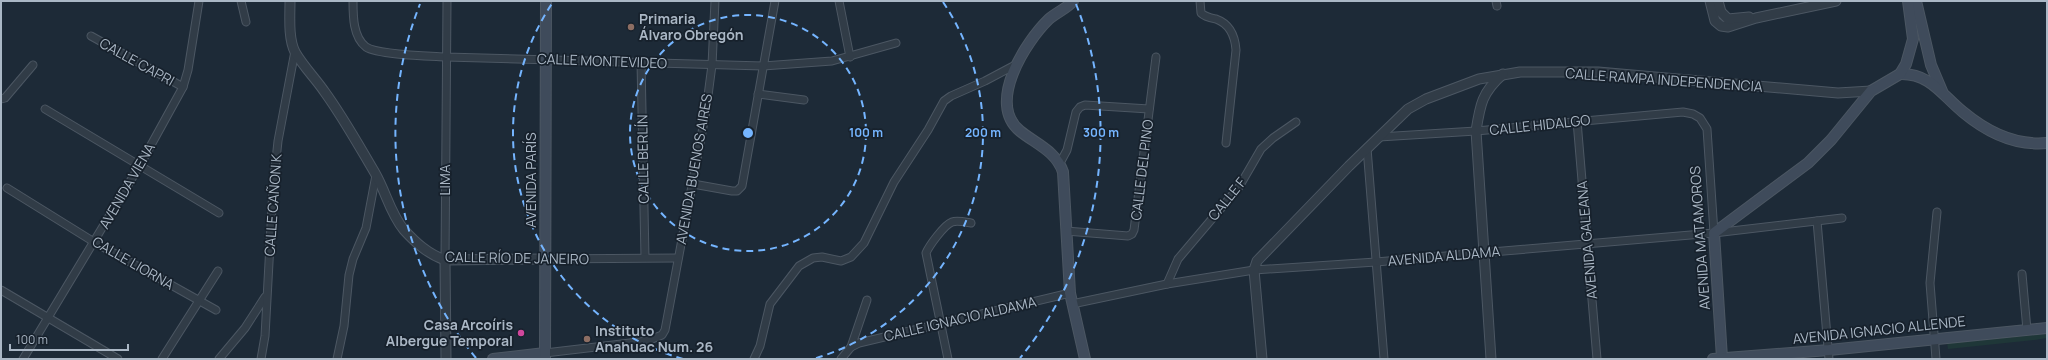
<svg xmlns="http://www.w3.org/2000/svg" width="2048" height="360" viewBox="0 0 2048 360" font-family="Manrope,sans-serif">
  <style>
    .green { fill: #1f3738 }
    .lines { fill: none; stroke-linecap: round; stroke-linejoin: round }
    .minor-casing { stroke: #4c5763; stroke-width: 9 }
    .tertiary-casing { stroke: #4c5763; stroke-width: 11 }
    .secondary-casing { stroke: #4c5763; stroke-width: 12 }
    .minor { stroke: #313c47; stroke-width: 7 }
    .tertiary { stroke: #313c47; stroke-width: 9 }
    .secondary { stroke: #3f4b5b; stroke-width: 10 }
    .ring { fill: none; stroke: #75b5ff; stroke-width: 2; stroke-dasharray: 7 5 }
    .education-dot { fill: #8d6e63; stroke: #17212c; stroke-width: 1.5 }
    .hotel-dot { fill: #d1479c; stroke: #17212c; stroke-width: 1.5 }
    .labels { text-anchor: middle; stroke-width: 3.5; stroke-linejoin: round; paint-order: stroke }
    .poi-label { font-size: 14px; font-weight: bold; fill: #aab7c5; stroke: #17212c; text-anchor: start }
    .street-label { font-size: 14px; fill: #aab7c5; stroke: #17212c }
    .centre { fill: #75b5ff; stroke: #17212c; stroke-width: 2 }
    .ring-label { font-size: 12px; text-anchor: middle; font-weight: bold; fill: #75b5ff; stroke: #17212c; stroke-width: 3.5; stroke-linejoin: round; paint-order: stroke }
  </style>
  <rect width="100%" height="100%" fill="#1d2a37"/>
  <path class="green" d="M2047 334V338L2035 340 1948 349 1947 343Z"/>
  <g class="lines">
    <g class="minor-casing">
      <g id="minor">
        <path d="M241 1 246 22"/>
        <path d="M353 1C353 16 353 37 366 47 378 55 429 56 446 57L763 66 832 61 896 43"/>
        <path d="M839 1 850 57"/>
        <path d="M1200 1 1201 13C1205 17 1211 18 1216 19 1230 24 1235 36 1236 50L1226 143"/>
        <path d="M1496 1 1497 6"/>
        <path d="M91 36 183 87"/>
        <path d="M641 62 645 257"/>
        <path d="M758 94 804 100"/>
        <path d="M1 99 5 98 33 65"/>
        <path d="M45 109 219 213"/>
        <path d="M1577 121 1597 359"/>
        <path d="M1379 137 1476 131 1683 112 1693 114 1700 118 1707 129 1714 233"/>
        <path d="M1367 148 1384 359"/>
        <path d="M1060 163 1067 150 1076 112 1080 107 1085 105 1149 109"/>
        <path d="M693 184 732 191H737L742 186 775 1"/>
        <path d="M7 188 94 242 216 310"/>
        <path d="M1817 221 1829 359"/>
        <path d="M1066 231 1128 236 1132 234 1134 230 1156 57"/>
        <path d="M544 259 678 258"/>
        <path d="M445 260 447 1"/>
        <path d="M2022 274 2027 330"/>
        <path d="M1167 284 1178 259 1239 187 1261 149 1273 138 1296 122"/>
        <path d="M1 290 118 359"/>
        <path d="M1072 304 1167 284 1254 270 1376 262 1714 233 1842 218"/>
        <path d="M851 347 867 300"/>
        <path d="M545 353 647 341 662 335 665 330 706 111 712 65 715 1"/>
        <path d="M23 359 140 165 183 87 188 70 199 1"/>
        <path d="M162 359 218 271"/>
        <path d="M219 359 245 328 265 297"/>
        <path d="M261 359 265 336 273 189 278 141 295 51"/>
        <path d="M337 359 344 326 349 275 353 259 366 228 376 175"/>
        <path d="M754 359 760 346 770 304 799 266 813 258 822 257 841 261 851 257 864 243 894 182 928 130 944 101 951 96 985 81 1017 64"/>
        <path d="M841 359 851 347 859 343 1070 293"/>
        <path d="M948 359 926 253C929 246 944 225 952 222 957 220 965 222 971 223"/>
        <path d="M1936 359 1930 283 1937 212"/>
      </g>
    </g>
    <g class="tertiary-casing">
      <g id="tertiary">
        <path d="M290 1C290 16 288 38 295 52 303 66 315 78 324 91 343 117 359 146 375 173 386 192 390 213 404 230 416 243 428 254 445 260L544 259"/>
        <path d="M1710 1 1715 21 1721 26 1728 27 1756 18 1836 1"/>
        <path d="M1718 1 1721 12 1728 19 1749 17"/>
        <path d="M445 260 446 359"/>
        <path d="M1262 359 1254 270 1257 261 1349 166 1408 109 1426 99 1479 79 1520 72H1598L1838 93 1871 91"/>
        <path d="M1491 359 1476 131C1480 105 1482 92 1503 74"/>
      </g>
    </g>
    <g class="secondary-casing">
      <g id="secondary">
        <path d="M1073 1C1069 7 1056 13 1049 19 1026 41 986 103 1020 131 1036 144 1056 151 1063 172L1070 293 1085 359"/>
        <path d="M1916 1 1931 65 1942 91"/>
        <path d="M1900 74C1930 73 1942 95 1963 112 1987 132 2016 146 2047 143"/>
        <path d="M1722 358 1714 233 1808 163 1831 140 1871 91 1900 74 1906 64 1913 39 1908 1"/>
        <path d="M493 359 545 353"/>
        <path d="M545 359 546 1"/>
        <path d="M1713 359 1829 350 2047 328"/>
      </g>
    </g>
    <use href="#minor" class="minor"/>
    <use href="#tertiary" class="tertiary"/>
    <use href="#secondary" class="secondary"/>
  </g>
  <g class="ring">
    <circle cx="748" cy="133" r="118"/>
    <path d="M683 359A235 235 0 0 1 553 2M943 2A235 235 0 0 1 813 359"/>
    <path d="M476 358A353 353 0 0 1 420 4M1076 4A353 353 0 0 1 1020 358"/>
  </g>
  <g class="education-dot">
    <circle cx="631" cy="27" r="4"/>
    <circle cx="587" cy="339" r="4"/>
  </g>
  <circle class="hotel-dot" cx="521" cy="333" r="4"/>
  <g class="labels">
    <g class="poi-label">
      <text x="639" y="24">Primaria<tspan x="639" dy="16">Álvaro Obregón</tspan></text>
      <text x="513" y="330" text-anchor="end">Casa Arcoíris<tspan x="513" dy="16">Albergue Temporal</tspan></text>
      <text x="595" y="336">Instituto<tspan x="595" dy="16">Anahuac Num. 26</tspan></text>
    </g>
    <g class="street-label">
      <text transform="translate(602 61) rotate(2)" y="5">CALLE MONTEVIDEO</text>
      <text transform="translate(137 62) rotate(29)" y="5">CALLE CAPRI</text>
      <text transform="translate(1664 80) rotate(4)" y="5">CALLE RAMPA INDEPENDENCIA</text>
      <text transform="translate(1540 125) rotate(-6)" y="5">CALLE HIDALGO</text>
      <text transform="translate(643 159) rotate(-91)" y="5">CALLE BERLÍN</text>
      <text transform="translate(694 169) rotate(-80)" y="5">AVENIDA BUENOS AIRES</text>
      <text transform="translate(1142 170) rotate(-83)" y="5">CALLE DEL PINO</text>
      <text transform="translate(445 180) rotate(-90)" y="5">LIMA</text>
      <text transform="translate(531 180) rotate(-90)" y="5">AVENIDA PARÍS</text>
      <text transform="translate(127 186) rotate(-60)" y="5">AVENIDA VIENA</text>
      <text transform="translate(1227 199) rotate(-51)" y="5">CALLE F</text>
      <text transform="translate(273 205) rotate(-86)" y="5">CALLE CAÑON K</text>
      <text transform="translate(1700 238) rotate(-94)" y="5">AVENIDA MATAMOROS</text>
      <text transform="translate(1587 240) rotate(-95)" y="5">AVENIDA GALEANA</text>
      <text transform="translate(1444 256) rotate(-5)" y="5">AVENIDA ALDAMA</text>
      <text transform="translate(517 258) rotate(1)" y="5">CALLE RÍO DE JANEIRO</text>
      <text transform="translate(133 263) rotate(30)" y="5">CALLE LIORNA</text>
      <text transform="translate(960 319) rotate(-13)" y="5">CALLE IGNACIO ALDAMA</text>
      <text transform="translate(1879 330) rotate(-6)" y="5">AVENIDA IGNACIO ALLENDE</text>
    </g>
  </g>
  <circle cx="748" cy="133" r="6" class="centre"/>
  <g class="ring-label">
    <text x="866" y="137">100 m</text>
    <text x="983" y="137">200 m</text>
    <text x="1101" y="137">300 m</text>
  </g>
  <rect width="2048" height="360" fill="none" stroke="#aab7c5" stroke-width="4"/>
  <path d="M10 344v6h118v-6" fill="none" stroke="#aab7c5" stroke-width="2"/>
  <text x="16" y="344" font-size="12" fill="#aab7c5" stroke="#17212c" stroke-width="3" paint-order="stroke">100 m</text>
</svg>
